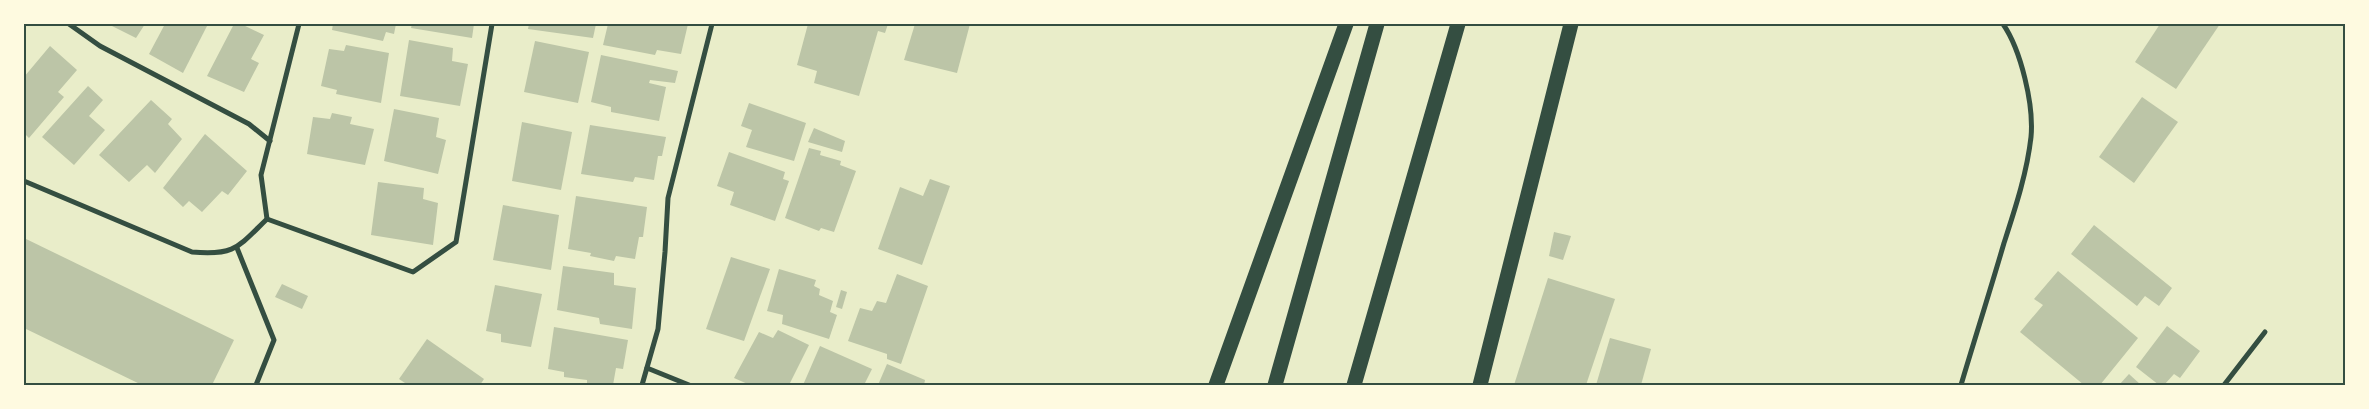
<svg xmlns="http://www.w3.org/2000/svg" width="2369" height="409" viewBox="0 0 2369 409" font-family="Overpass,sans-serif">
  <style>
    .building { fill: #bcc5a7 }
    .lines { fill: none; stroke-linecap: round; stroke-linejoin: round }
    .minor { stroke: #344e41; stroke-width: 5 }
    .motorway { stroke: #344e41; stroke-width: 15 }
    .neatline { fill: none; stroke: #344e41; stroke-width: 2 }
  </style>
  <rect width="100%" height="100%" fill="#e9edc9"/>
  <g class="building">
    <path d="M108 24H145L136 38Z"/>
    <path d="M165 24H208L183 73 149 54Z"/>
    <path d="M234 24H241L264 35 251 59 259 63 244 92 207 76Z"/>
    <path d="M333 24H396L394 34 386 32 383 41 332 30Z"/>
    <path d="M412 24H474L472 38 411 28Z"/>
    <path d="M529 24H596L593 38 528 29Z"/>
    <path d="M608 24H688L681 54 657 50 655 55 603 45Z"/>
    <path d="M808 24H888L885 33 878 31 859 96 814 83 817 71 797 65Z"/>
    <path d="M915 24H970L957 73 904 60Z"/>
    <path d="M2160 24H2220L2176 89 2135 62Z"/>
    <path d="M409 40 453 48 452 61 468 64 460 106 400 96Z"/>
    <path d="M535 41 589 52 578 103 524 92Z"/>
    <path d="M346 45 389 53 381 103 336 94 337 90 321 86 329 49 344 51Z"/>
    <path d="M50 46 77 70 58 92 64 97 29 138 24 133V77Z"/>
    <path d="M601 55 678 71 675 83 650 80 649 83 666 87 659 121 611 112V107L591 102Z"/>
    <path d="M88 86 103 100 89 116 105 130 74 165 42 137Z"/>
    <path d="M2142 97 2178 122 2134 183 2099 157Z"/>
    <path d="M151 100 172 119 168 124 182 139 155 173 147 165 129 182 99 155Z"/>
    <path d="M749 103 806 123 794 161 746 147 752 130 741 126Z"/>
    <path d="M394 109 439 118 436 137 446 140 438 174 384 161Z"/>
    <path d="M332 113 352 117 350 124 374 129 365 165 307 154 313 117 330 119Z"/>
    <path d="M522 122 572 132 561 190 512 181Z"/>
    <path d="M590 125 666 137 662 156H658L654 180 635 177 633 182 581 174Z"/>
    <path d="M814 128 845 141 842 152 808 142Z"/>
    <path d="M205 134 247 171 228 195 222 191 202 212 189 201 183 207 163 188Z"/>
    <path d="M809 148 821 151 820 155 841 161 840 165 856 171 834 232 821 228 819 231 785 218Z"/>
    <path d="M729 152 785 172 783 179 789 181 775 221 730 205 734 192 717 186Z"/>
    <path d="M930 179 950 186 922 265 878 249 900 187 923 196Z"/>
    <path d="M378 182 424 188 423 199 438 203 433 245 371 235Z"/>
    <path d="M576 196 647 207 643 237H639L635 259 616 256 614 261 590 256 591 253 568 249Z"/>
    <path d="M503 205 559 215 551 270 493 260Z"/>
    <path d="M2094 225 2172 288 2159 306 2145 296 2137 306 2071 254Z"/>
    <path d="M1554 232 1571 236 1563 260 1549 256Z"/>
    <path d="M24 238 234 340 212 385H142L24 328Z"/>
    <path d="M731 257 770 269 744 341 706 329Z"/>
    <path d="M563 266 614 273V285L636 288 632 329 600 324 599 318 557 310Z"/>
    <path d="M779 269 816 280 814 286 820 289 819 295 833 301 830 312 837 315 829 339 782 324 783 315 767 311Z"/>
    <path d="M2058 271 2138 338 2100 385H2084L2020 332 2043 305 2034 299Z"/>
    <path d="M897 274 928 286 901 364 887 359V354L848 341 860 308 872 311 877 301 886 303Z"/>
    <path d="M1548 278 1615 299 1586 385H1514Z"/>
    <path d="M282 284 308 296 302 309 275 297Z"/>
    <path d="M495 285 542 294 531 347 501 342V334L486 331Z"/>
    <path d="M841 290 847 292 842 309 836 307Z"/>
    <path d="M2167 326 2200 351 2180 378 2174 374 2164 385H2159L2136 367Z"/>
    <path d="M554 327 628 340 623 369 616 368 613 385H587V380L564 377V372L548 369Z"/>
    <path d="M778 330 809 345 789 385H750L734 378 759 332 773 338Z"/>
    <path d="M1610 338 1651 349 1641 385H1596Z"/>
    <path d="M427 339 484 379 480 385H408L399 379Z"/>
    <path d="M820 346 872 369 864 385H803Z"/>
    <path d="M887 364 925 380 924 385H878Z"/>
    <path d="M2129 374 2141 385H2119Z"/>
  </g>
  <g class="lines">
    <g class="minor">
      <path d="M69 24 100 46 249 124 270 141"/>
      <path d="M24 181 192 252C235 256 238 247 267 219L261 175 299 24"/>
      <path d="M267 219 413 272 456 242 492 24"/>
      <path d="M237 248 274 340 256 385"/>
      <path d="M647 368 689 385"/>
      <path d="M642 385 658 329 665 252 668 198 712 24"/>
      <path d="M1961 385C1975 338 1990 291 2004 243 2015 209 2027 173 2031 137 2034 105 2021 50 2003 24"/>
      <path d="M2224 385 2265 332"/>
    </g>
    <g class="motorway">
      <path d="M1216 385 1346 24"/>
      <path d="M1275 385 1377 24"/>
      <path d="M1354 385 1458 24"/>
      <path d="M1480 385 1571 24"/>
    </g>
  </g>
  <rect width="2369" height="409" fill="none" stroke="#fefae0" stroke-width="50"/>
  <rect x="25" y="25" width="2319" height="359" class="neatline"/>
</svg>
